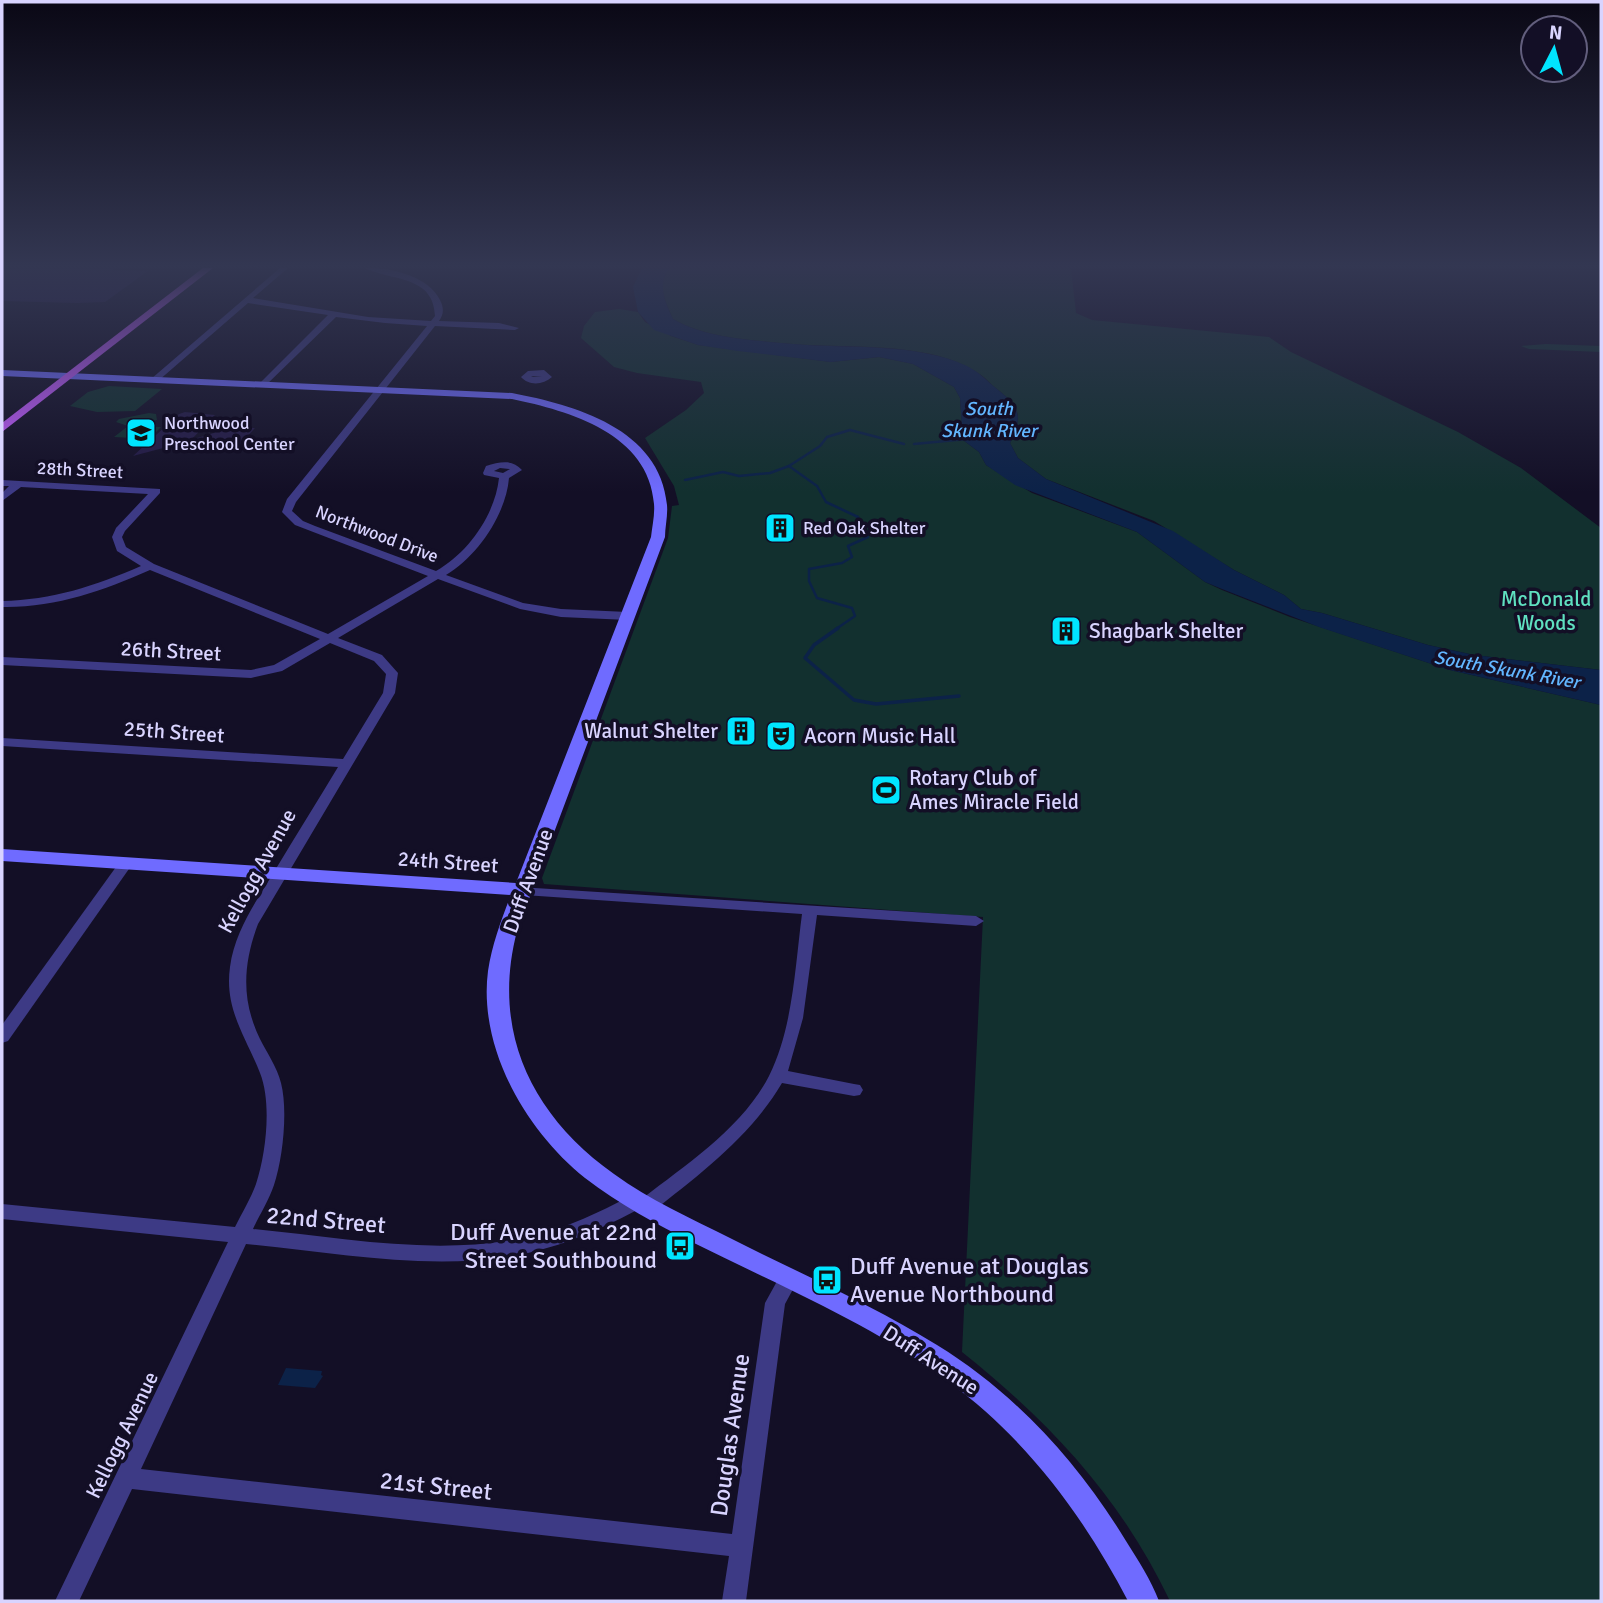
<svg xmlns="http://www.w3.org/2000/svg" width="1603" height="1603" viewBox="0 0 1603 1603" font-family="Signika,sans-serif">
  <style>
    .green { fill: #12302f }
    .water { fill: #0c2248 }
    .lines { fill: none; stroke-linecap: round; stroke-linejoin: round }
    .stream-far1 { stroke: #0c2248; stroke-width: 2.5 }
    .stream { stroke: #0c2248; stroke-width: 3.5 }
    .building { fill: #241b47 }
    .street { fill: #3d3a85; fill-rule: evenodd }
    .secondary { fill: #6f6bff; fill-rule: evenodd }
    .primary { fill: #c25bff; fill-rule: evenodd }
    .labels { text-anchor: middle; stroke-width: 7; stroke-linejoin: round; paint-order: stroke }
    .far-poi-label { font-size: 18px; fill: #d9d4ff; stroke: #130f26; text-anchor: start }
    .far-street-label { font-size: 18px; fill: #d9d4ff; stroke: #130f26 }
    .far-water-label { font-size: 19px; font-style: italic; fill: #62b6ff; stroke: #130f26 }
    .park-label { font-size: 21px; fill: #5fe0c0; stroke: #130f26 }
    .poi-label { font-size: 21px; fill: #d9d4ff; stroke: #130f26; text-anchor: start }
    .street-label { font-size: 21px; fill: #d9d4ff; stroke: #130f26 }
    .near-street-label { font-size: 24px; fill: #d9d4ff; stroke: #130f26 }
    .near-poi-label { font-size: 24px; fill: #d9d4ff; stroke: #130f26; text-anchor: end }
  </style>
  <rect width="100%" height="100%" fill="#130f26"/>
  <g class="green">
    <path d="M669 268H1071L1076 313 1092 320 1269 337 1291 352 1458 432 1521 468 1601 528V670L1474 655 1428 645 1322 613 1301 609 1284 595 1234 570 1154 521 1046 479 1018 458 1010 443C1025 416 1018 406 997 389 991 385 987 379 981 375 932 340 849 349 793 344 754 340 708 339 673 319 665 301 657 285 669 268Z"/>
    <path d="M619 309 638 312 645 322 671 336 698 345 831 362 879 357 913 364 954 387 960 398 963 440 979 452 986 465 1032 493 1137 532 1205 582 1222 590 1290 617 1450 670 1601 705V1601H1170C1120 1497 1052 1424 962 1352L983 917 544 884 542 878 668 538 672 506 679 505 674 486 645 438 686 410 704 393 701 382 637 373 614 367 581 338 584 326 595 312Z"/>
    <path d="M1546 344 1601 346V352L1529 349 1521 346Z"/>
    <path d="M109 386 162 389 135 411 97 412 70 406 88 392Z"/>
    <path d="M149 413 156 414 157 420 134 426 161 427 149 439 114 437 128 426 116 422 119 419Z"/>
  </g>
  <g class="water">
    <path d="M642 268H669C657 285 665 302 673 319 707 339 754 340 793 344 850 349 914 342 967 366 979 372 987 381 997 389 1019 407 1024 416 1010 443L1018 458 1046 479 1173 531 1234 570 1284 595 1301 609 1322 613 1428 645 1474 655 1601 670V705L1450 670 1319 627 1222 589 1205 582 1137 532 1015 485 986 465 979 452 963 440 960 398 954 387 913 364 879 357 831 362 738 351 698 345 654 330 638 312 633 287Z"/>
    <path d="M286 1368 322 1371 321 1375 323 1376 315 1388 278 1385Z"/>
  </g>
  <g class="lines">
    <g class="stream-far1">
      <path d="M914 444 967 439"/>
      <path d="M685 480 723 472 739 476 770 473 789 466"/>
      <path d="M836 629 855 616 852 608 817 598 809 581V569L842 563 852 557 848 546 868 537 858 517 826 502 817 486 789 466 820 446 827 437 850 430 904 444"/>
    </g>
    <path class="stream" d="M838 628 814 645 805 658 854 700 876 704 959 696"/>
  </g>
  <g class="building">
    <path d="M2 268H115L112 270 148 271 105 302 77 303 2 301Z"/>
    <path d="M185 412 215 415 191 440 233 427 255 428 235 450 229 451 199 450 205 444 182 443 133 456 179 414Z"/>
    <path d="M1070 623 1082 631 1062 639 1049 631Z"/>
    <path d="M735 723H750L747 739 731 738Z"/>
  </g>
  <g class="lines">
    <g class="street">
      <path d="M280 268H288L253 298 368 317 431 321 435 316C434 275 391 281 365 268 390 267 429 276 440 300 444 308 444 314 439 321L499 323 519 328 515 330 435 326 296 502 292 511 303 521 315 526 436 571C468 553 495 515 499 478L484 475 483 473 486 466C500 462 512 459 522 470L509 478C506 514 478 556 446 575L523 603 561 609 628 612 634 616 628 620 561 617 520 609 438 579 338 638 382 655 398 673 395 693 258 924C243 964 241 1000 260 1039 267 1053 277 1067 281 1083 288 1110 283 1158 274 1185 269 1200 260 1214 253 1229 346 1238 444 1258 535 1235 569 1227 599 1212 629 1197L636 1195 643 1198C687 1164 743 1127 769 1076 793 1028 795 967 802 914L524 895 519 893 516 890 519 887 976 916 984 921 976 926 817 915 803 1018 788 1071 854 1084 860 1085 863 1090 860 1095 854 1096 782 1083C750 1137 700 1174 652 1212L645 1215 637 1210C596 1232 553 1250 507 1257 421 1270 332 1252 246 1244L141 1469 732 1534 765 1303 781 1274 788 1272 795 1274 798 1280 785 1304 746 1601H722L729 1556 132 1489 79 1601H55L228 1242 2 1219V1204L235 1227C242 1213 251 1198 256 1184 266 1154 272 1103 260 1073 246 1037 224 1009 230 967 235 929 258 899 277 867 297 834 318 800 338 767L2 746V738L343 759 383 693 386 674 374 661 330 643 282 671 251 678 2 665V657L251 670 274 665 320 639 150 570C102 591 55 608 2 607V601C52 600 95 586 141 566L117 551 112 537 116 528 148 494 21 487 2 501V493L9 486H2V480L160 489V493L125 531 122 537 126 547 154 564 328 634 428 576 295 525 282 512 287 499 427 326 385 323 336 317 264 387 260 384 261 382 328 315 248 303 158 381 151 379ZM500 468 509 469H510L503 473 494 471Z"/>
      <path d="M544 370 552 377C543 385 529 386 521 377L528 371ZM533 376H542L531 377Z"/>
      <path d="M126 858 131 860 133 863 131 866 8 1041 2 1043V1025L121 860Z"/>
    </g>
    <path class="secondary" d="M2 370 512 393C574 405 660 428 667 505 668 515 665 527 665 537L517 931C491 1031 531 1115 614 1174 650 1200 690 1218 730 1238 799 1273 871 1304 937 1345 1015 1393 1078 1462 1126 1541 1138 1560 1151 1580 1159 1601H1128C1084 1517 1027 1439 949 1382 872 1324 780 1286 694 1243 656 1224 619 1204 585 1178 526 1131 478 1048 488 971 492 945 501 920 511 895L2 861V849L516 883 651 537C652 527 655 515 654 504 649 434 570 411 512 399L2 376Z"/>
    <path class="primary" d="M203 268H213L2 432V423Z"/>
  </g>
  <linearGradient id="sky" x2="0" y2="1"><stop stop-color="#0a0815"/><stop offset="0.54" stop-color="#333752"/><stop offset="1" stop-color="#333752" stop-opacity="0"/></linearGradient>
  <rect width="1603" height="492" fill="url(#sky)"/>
  <defs>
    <g id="school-square" transform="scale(1.575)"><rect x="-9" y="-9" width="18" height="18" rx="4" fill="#00e5ff" stroke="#130f26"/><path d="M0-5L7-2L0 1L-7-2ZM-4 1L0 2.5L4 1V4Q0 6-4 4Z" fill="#111"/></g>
    <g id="building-square" transform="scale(1.575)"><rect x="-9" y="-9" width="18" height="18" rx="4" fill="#00e5ff" stroke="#130f26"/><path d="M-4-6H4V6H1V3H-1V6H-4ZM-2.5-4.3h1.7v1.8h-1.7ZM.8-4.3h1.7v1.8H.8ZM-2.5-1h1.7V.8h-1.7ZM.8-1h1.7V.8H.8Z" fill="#111"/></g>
    <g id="theatre-square" transform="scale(1.575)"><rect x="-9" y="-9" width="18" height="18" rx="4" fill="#00e5ff" stroke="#130f26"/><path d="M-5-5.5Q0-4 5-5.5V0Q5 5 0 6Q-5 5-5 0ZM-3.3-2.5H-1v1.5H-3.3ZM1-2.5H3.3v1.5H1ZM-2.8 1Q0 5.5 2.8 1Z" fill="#111"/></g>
    <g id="stadium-square" transform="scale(1.575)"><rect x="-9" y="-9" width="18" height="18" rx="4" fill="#00e5ff" stroke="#130f26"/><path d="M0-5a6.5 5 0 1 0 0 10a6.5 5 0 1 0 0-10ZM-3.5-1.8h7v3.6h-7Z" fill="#111"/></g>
    <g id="bus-square" transform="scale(1.575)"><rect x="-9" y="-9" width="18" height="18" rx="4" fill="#00e5ff" stroke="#130f26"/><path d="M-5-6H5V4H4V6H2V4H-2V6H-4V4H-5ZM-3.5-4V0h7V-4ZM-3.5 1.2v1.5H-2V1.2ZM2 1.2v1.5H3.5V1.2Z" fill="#111"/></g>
  </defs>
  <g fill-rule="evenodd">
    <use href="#school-square" x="141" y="433"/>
    <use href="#building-square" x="780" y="528"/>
    <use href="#building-square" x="1066" y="631"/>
    <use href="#building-square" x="741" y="731"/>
    <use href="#theatre-square" x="781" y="736"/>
    <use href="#stadium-square" x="886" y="790"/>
    <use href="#bus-square" x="680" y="1246"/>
    <use href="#bus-square" x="827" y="1280"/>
  </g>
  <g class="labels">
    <g class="far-poi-label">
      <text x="164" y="429">Northwood<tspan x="164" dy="21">Preschool Center</tspan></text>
      <text x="803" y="534">Red Oak Shelter</text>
    </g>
    <g class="far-street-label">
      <text transform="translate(80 470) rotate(3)" y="6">28th Street</text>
      <text transform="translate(377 534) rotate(21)" y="6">Northwood Drive</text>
    </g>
    <g class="far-water-label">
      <text x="989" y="415">South<tspan x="989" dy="22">Skunk River</tspan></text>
      <text transform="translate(1507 669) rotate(10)" y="7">South Skunk River</text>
    </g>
    <g class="park-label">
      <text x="1546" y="606">McDonald<tspan x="1546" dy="24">Woods</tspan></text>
    </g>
    <g class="poi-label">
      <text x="1089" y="638">Shagbark Shelter</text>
      <text x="718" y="738" text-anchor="end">Walnut Shelter</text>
      <text x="804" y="743">Acorn Music Hall</text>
      <text x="909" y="785">Rotary Club of<tspan x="909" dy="24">Ames Miracle Field</tspan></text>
    </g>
    <g class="street-label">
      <text transform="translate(171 651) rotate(3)" y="7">26th Street</text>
      <text transform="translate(174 732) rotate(4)" y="7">25th Street</text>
      <text transform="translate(448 862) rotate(4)" y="7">24th Street</text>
      <text transform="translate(257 871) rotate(-61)" y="7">Kellogg Avenue</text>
      <text transform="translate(528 881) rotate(-70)" y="7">Duff Avenue</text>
      <text transform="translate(931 1360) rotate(33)" y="7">Duff Avenue</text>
      <text transform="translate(122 1435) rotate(-64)" y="7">Kellogg Avenue</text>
    </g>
    <g class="near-street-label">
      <text transform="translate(326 1220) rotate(5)" y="8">22nd Street</text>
      <text transform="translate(730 1435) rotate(-82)" y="8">Douglas Avenue</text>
      <text transform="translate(436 1486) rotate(6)" y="8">21st Street</text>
    </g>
    <g class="near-poi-label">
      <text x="657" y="1240">Duff Avenue at 22nd<tspan x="657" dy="28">Street Southbound</tspan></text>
      <text x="850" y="1274" text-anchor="start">Duff Avenue at Douglas<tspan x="850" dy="28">Avenue Northbound</tspan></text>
    </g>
  </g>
  <rect width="1603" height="1603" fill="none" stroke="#d9d4ff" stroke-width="7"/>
  <g transform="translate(1554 49) rotate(6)"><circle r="33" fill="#130f26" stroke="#625e7d" stroke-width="2"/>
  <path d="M0-5L12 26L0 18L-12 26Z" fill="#00e5ff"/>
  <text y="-10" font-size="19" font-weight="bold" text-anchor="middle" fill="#d9d4ff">N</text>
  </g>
</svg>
